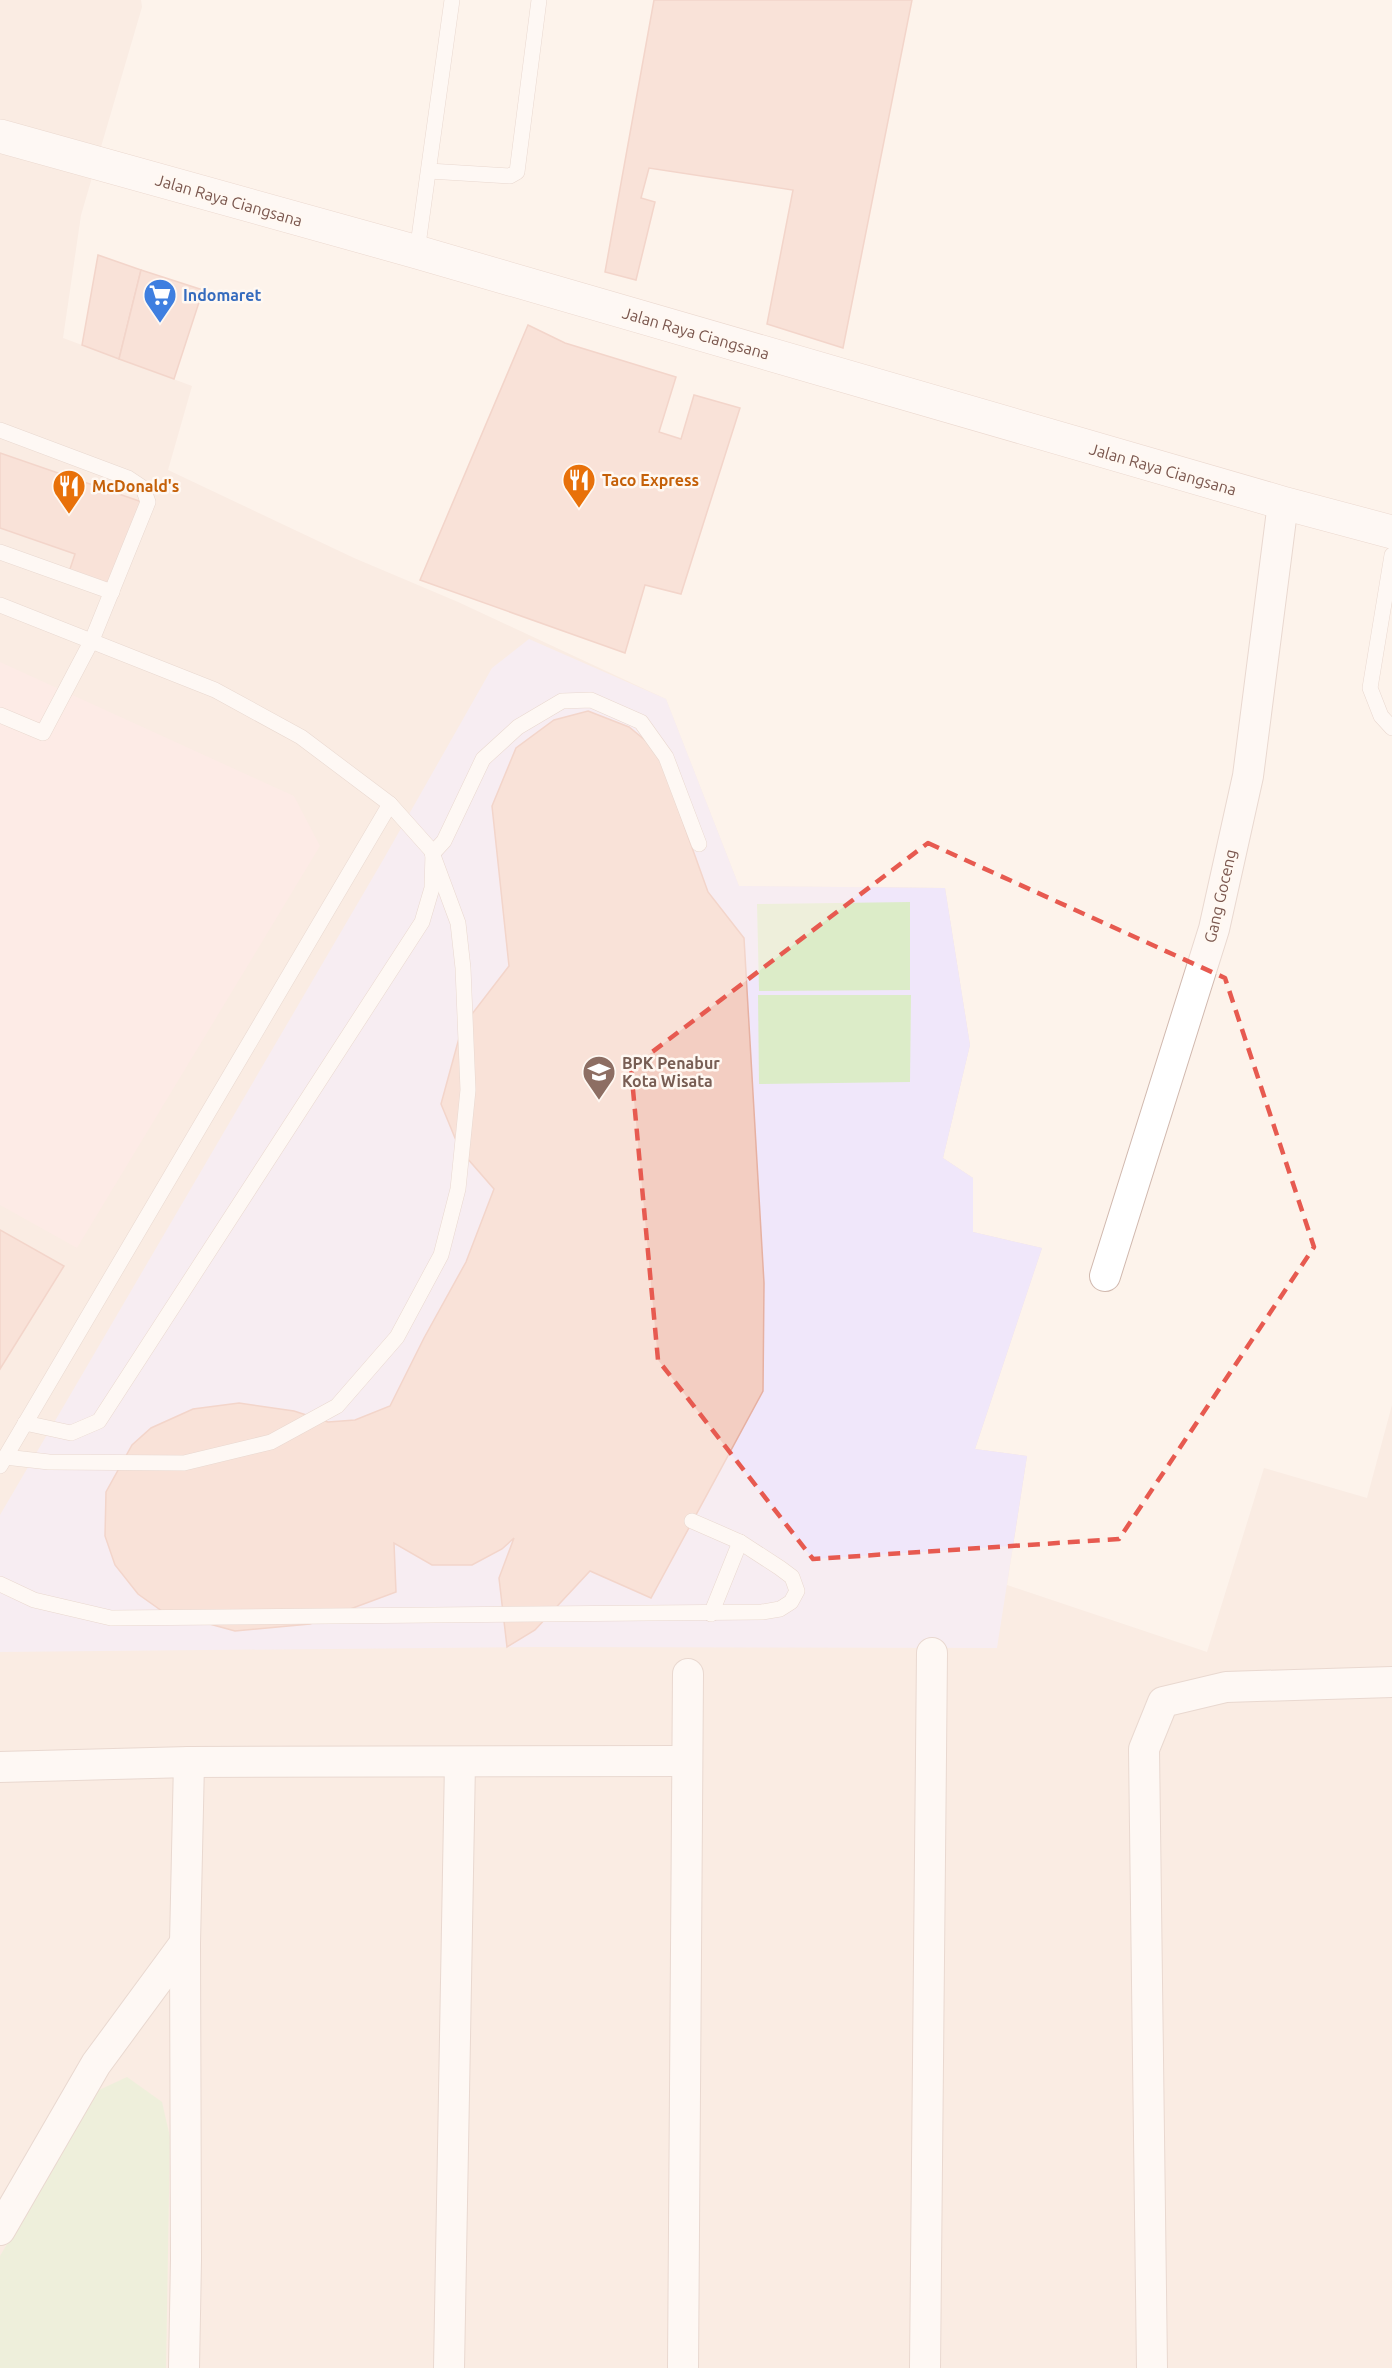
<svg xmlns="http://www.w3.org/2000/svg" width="1392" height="2368" viewBox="0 0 1392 2368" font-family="Ubuntu,sans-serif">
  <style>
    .residential { fill: #f5e4d9 }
    .commercial { fill: #fde3df }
    .education { fill: #f0e7fa }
    .green { fill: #dcecc8 }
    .building { fill: #f3cec2; stroke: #e6b1a2; stroke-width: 1.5 }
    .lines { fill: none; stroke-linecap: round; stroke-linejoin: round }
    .service-casing { stroke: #d1b9af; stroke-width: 16 }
    .minor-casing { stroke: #d1b9af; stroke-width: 32 }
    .secondary-casing { stroke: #d6bbaf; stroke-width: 34 }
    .service { stroke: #fff; stroke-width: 15 }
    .minor { stroke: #fff; stroke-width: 30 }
    .secondary { stroke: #fff; stroke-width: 33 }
    .marked { fill: none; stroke: #e75a50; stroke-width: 4.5; stroke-dasharray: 12 8; stroke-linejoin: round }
    .labels { text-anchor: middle; stroke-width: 5; stroke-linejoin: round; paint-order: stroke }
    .street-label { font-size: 16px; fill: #7a564d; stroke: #fff8f2 }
    .shop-label { font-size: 16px; font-weight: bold; fill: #366cbe; stroke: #fff8f2; text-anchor: start }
    .food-label { font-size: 16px; font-weight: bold; fill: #c56008; stroke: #fff8f2; text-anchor: start }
    .education-label { font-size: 16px; font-weight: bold; fill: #785e54; stroke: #fff8f2; text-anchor: start }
  </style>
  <rect width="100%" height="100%" fill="#fdf3eb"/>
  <path class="residential" d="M0 0H141L142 7 81 215 63 338 192 386 168 470 354 558 458 602 666 699 739 886 945 888 970 1045 943 1158 973 1178V1232L1042 1248 975 1449 1027 1456 1007 1585 1207 1652 1264 1468 1367 1498 1392 1405V2368H0Z"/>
  <path class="commercial" d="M0 662 294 796 320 846 77 1248 0 1205Z"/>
  <path class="education" d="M529 639 666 699 739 886 945 888 970 1045 943 1158 973 1178V1232L1042 1248 975 1449 1027 1456 997 1648 538 1647 0 1652V1515L383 860 492 668Z"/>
  <g class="green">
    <path d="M910 902V990L759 991 757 904Z"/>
    <path d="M758 995H911L910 1082 759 1084Z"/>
    <path d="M127 2077 162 2102 170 2137 166 2368H0V2256L97 2091Z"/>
  </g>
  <g class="building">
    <path d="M654 0H912L843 348 767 324 793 190 649 168 641 198 655 202 636 280 605 272Z"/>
    <path d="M98 255 141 270 119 359 82 345Z"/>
    <path d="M141 270 203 290 174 379 119 359Z"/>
    <path d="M528 325 565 343 676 377 659 432 681 439 694 395 740 408 681 594 645 585 625 653 420 580Z"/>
    <path d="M0 453 142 502 112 587 69 572 75 554 0 528Z"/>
    <path d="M588 711 629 727 657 750 708 892 744 938 764 1283 763 1391 651 1598 590 1571 535 1630 507 1647 499 1578 514 1538 502 1549 472 1565H432L394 1543 396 1592 310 1624 235 1631 162 1611 138 1594 115 1565 105 1536 106 1492 132 1445 151 1428 193 1409 239 1403 294 1411 328 1422 355 1420 390 1406 424 1338 466 1262 494 1189 460 1150 441 1104 462 1027 509 966 492 806 516 748 554 720Z"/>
    <path d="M0 1230 64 1266 0 1369Z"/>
  </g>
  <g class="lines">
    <g class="service-casing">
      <g id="service">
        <path d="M429 171 510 176 517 172 539 0"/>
        <path d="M417 252 452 0"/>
        <path d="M0 430 128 478 143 488 148 502 92 640 43 733 0 715"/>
        <path d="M0 552 112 592"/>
        <path d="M1392 555 1370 688 1381 716 1392 728"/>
        <path d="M0 605 215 690 301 737 390 804 0 1466"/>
        <path d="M25 1423 71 1433 99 1421 422 922 432 888 433 853 444 841 483 759 518 727 562 701 591 700 641 722 666 757 699 844"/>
        <path d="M5 1457 49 1462 184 1463 271 1442 337 1406 397 1337 441 1255 458 1189 468 1090 463 968 458 923 431 850 390 804"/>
        <path d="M0 1584 34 1600 111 1618 762 1612 780 1609 791 1602 797 1591 792 1577 780 1568 740 1542 692 1521"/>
        <path d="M711 1614 740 1542"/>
      </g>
    </g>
    <g class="minor-casing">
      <g id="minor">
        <path d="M1105 1276 1214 929 1248 776 1283 503"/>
        <path d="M0 1767 189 1762 687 1761"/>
        <path d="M0 2230 96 2064 185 1943"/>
        <path d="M184 2368 186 2260 185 1943 189 1762"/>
        <path d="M449 2368 460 1762"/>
        <path d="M683 2368 688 1674"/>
        <path d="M925 2368 932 1653"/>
        <path d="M1152 2368 1144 1749 1163 1702 1226 1687 1392 1682"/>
      </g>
    </g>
    <g class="secondary-casing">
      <path id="secondary" d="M0 136 417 252 1283 503 1392 532"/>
    </g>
    <use href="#service" class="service"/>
    <use href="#minor" class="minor"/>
    <use href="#secondary" class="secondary"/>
  </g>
  <path d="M0 0H1392V2368H0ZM928 843 1225 978 1314 1247 1119 1539 813 1559 658 1360 631 1068Z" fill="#fdf3eb" fill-opacity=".55" fill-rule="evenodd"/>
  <path class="marked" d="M928 843 1225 978 1314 1247 1119 1539 813 1559 658 1360 631 1068Z"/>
  <defs>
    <g id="supermarket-pin" transform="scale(1.725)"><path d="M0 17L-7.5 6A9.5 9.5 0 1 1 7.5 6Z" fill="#3f7fe0" stroke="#fff8f2"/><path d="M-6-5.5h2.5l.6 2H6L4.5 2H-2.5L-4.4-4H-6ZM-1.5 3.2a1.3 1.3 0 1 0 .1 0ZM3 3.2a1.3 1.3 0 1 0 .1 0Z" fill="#fff"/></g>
    <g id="restaurant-pin" transform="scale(1.725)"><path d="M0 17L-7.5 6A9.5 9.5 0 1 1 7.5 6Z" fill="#e8710a" stroke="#fff8f2"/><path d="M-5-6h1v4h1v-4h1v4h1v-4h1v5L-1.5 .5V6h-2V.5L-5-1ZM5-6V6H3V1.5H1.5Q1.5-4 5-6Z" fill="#fff"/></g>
    <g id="school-pin" transform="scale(1.725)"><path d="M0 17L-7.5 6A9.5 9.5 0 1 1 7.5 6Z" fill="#8d6e63" stroke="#fff8f2"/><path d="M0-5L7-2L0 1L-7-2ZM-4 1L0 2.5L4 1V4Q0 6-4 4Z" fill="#fff"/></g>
  </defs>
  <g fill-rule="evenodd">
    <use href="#supermarket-pin" x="160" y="295"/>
    <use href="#restaurant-pin" x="579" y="480"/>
    <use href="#restaurant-pin" x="69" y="486"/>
    <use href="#school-pin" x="599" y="1072"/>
  </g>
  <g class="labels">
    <g class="street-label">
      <text transform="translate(229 200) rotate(16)" y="6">Jalan Raya Ciangsana</text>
      <text transform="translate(696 333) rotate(16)" y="6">Jalan Raya Ciangsana</text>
      <text transform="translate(1163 469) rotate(16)" y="6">Jalan Raya Ciangsana</text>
      <text transform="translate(1220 896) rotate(-77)" y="6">Gang Goceng</text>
    </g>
    <g class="shop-label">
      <text x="183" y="301">Indomaret</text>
    </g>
    <g class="food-label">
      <text x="602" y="486">Taco Express</text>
      <text x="92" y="492">McDonald's</text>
    </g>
    <g class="education-label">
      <text x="622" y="1069">BPK Penabur<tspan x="622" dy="18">Kota Wisata</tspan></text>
    </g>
  </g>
</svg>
